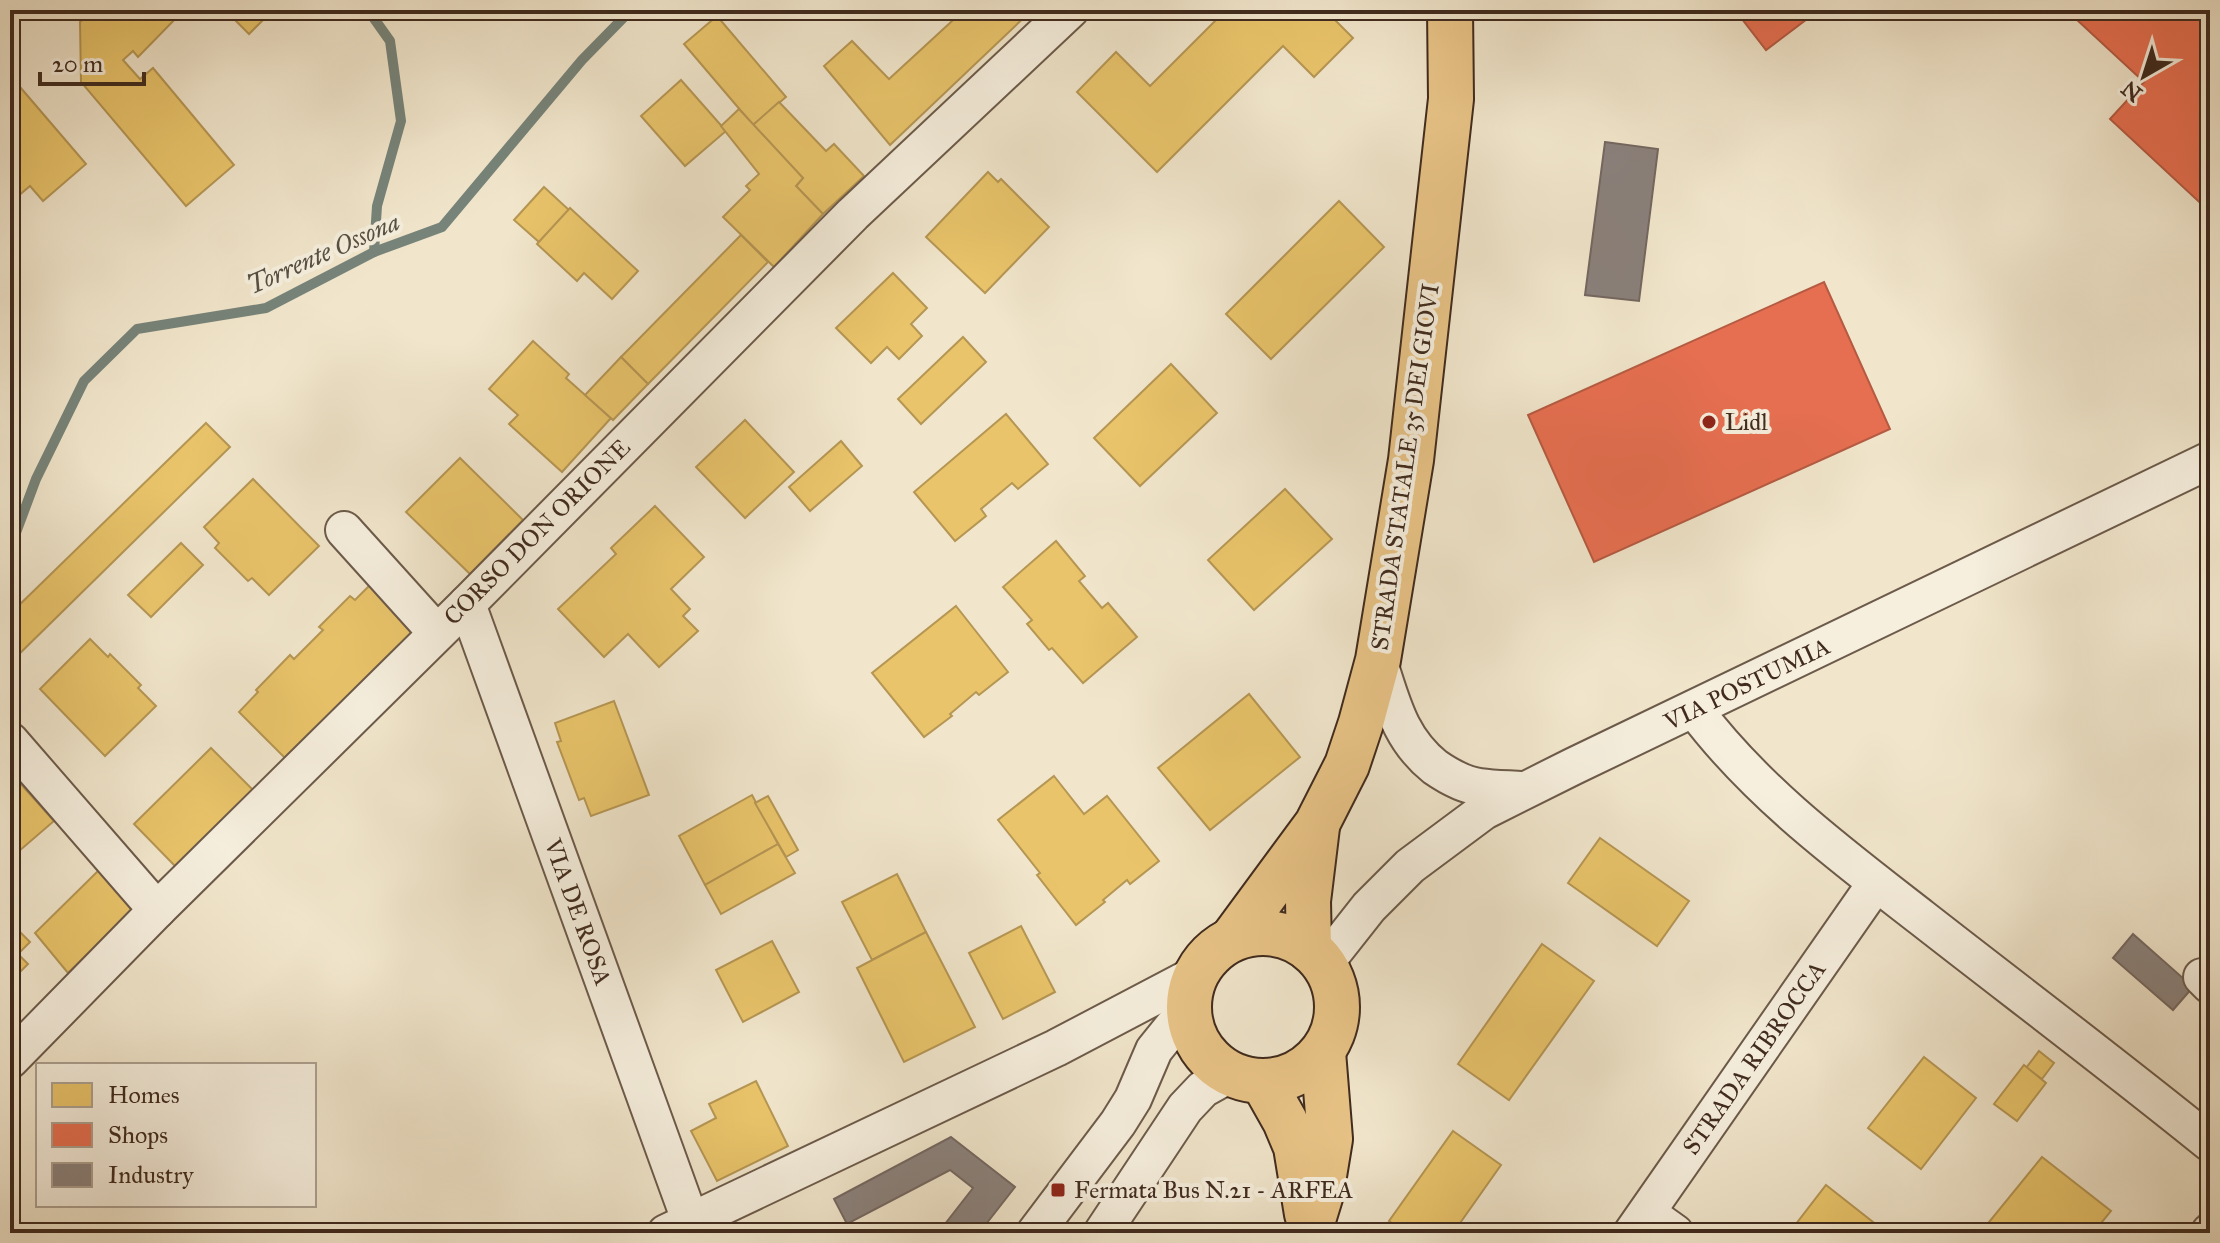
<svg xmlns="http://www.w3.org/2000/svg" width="2220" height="1243" viewBox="0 0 2220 1243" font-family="'IM FELL Great Primer',serif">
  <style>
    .homes { fill: #e9c46a; stroke: #b69653; stroke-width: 2 }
    .shops { fill: #e76f51; stroke: #b55b42; stroke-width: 2 }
    .industry { fill: #8a817c; stroke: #746760; stroke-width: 2 }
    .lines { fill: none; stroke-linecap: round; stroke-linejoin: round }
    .stream { stroke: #77847a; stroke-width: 10 }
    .minor-casing { stroke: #6c5a4a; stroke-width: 40 }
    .major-casing { stroke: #402b1e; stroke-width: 48 }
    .minor { stroke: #f6efde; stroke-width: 36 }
    .major { stroke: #e8c386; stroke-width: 44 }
    .poi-dot { fill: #8f2418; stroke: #f6efde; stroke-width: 3 }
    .labels { text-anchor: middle; stroke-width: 8; stroke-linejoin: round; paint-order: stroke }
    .poi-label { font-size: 24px; fill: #402b1e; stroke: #f6efde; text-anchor: start }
    .street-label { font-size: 24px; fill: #402b1e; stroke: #f6efde }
    .water-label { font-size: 26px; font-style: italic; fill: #575044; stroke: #f6efde }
  </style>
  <rect width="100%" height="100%" fill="#f1e6cc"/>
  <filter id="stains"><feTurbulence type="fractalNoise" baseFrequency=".0025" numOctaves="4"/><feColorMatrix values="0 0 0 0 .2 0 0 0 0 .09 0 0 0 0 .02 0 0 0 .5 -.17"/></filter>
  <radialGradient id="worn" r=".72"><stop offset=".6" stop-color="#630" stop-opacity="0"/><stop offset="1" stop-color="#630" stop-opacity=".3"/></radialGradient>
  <g class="homes">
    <path d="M93 10H184L138 57 133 51 123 60 140 79 153 68 234 165 186 206 81 82 80 22Z"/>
    <path d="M225 10H273L249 34Z"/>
    <path d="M964 10H1032L890 145 824 66 852 41 889 79Z"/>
    <path d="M1226 10H1325L1353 38 1314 77 1283 46 1157 172 1077 92 1116 52 1150 86Z"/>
    <path d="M717 16 786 97 753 125 684 44Z"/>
    <path d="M681 80 726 131 685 166 641 116Z"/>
    <path d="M20 87 86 164 43 201 30 186 10 203V96Z"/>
    <path d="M779 102 826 151 834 144 864 176 823 214 796 186 803 178 753 125Z"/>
    <path d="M739 109 803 178 796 186 823 214 774 267 723 217 750 190 746 186 759 174 721 126Z"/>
    <path d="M988 172 998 182 1001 179 1049 227 985 293 926 237Z"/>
    <path d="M544 187 569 210 539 242 514 220Z"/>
    <path d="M1339 201 1384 247 1271 359 1226 314Z"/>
    <path d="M570 208 638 271 612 299 584 273 577 281 537 244Z"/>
    <path d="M741 235 768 262 648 384 621 357Z"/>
    <path d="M893 273 927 308 911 324 922 336 899 359 887 347 871 363 836 328Z"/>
    <path d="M10 302 18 312 10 318Z"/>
    <path d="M963 337 986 362 921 424 898 399Z"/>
    <path d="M533 341 569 374 566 378 611 418 562 472 509 424 518 415 489 389Z"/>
    <path d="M621 357 648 384 613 420 585 395Z"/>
    <path d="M1171 364 1217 413 1140 486 1094 438Z"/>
    <path d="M1006 414 1048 464 1018 489 1012 483 981 509 986 516 955 541 914 492Z"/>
    <path d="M745 420 794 472 745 518 696 467Z"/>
    <path d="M206 423 230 447 10 663V614Z"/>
    <path d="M841 441 862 466 810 511 789 487Z"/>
    <path d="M460 458 523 520 470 574 406 512Z"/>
    <path d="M253 479 319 546 269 595 252 578 248 581 215 548 219 543 204 527Z"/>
    <path d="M1285 489 1332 539 1254 610 1208 560Z"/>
    <path d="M655 506 704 557 671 589 690 609 683 616 698 631 659 667 628 634 604 657 558 609 616 554 611 548Z"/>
    <path d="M1056 541 1085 576 1079 581 1102 608 1108 603 1137 637 1083 683 1052 648 1049 650 1027 624 1032 620 1003 587Z"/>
    <path d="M181 543 203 565 151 617 128 595Z"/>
    <path d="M373 582 423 631 291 764 239 712 258 692 256 690 290 655 294 659 323 630 319 627 350 596 355 600Z"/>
    <path d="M956 606 1008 672 979 695 976 692 950 714 952 716 924 737 872 673Z"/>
    <path d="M90 639 108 657 110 654 141 685 138 688 156 706 105 756 40 689Z"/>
    <path d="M1249 694 1300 757 1210 830 1158 768Z"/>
    <path d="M614 701 649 795 591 816 584 798 579 800 557 742 561 741 555 723Z"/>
    <path d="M211 748 254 791 177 868 134 824Z"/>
    <path d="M10 772 54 821 11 858 10 857Z"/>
    <path d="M1054 776 1084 814 1107 796 1159 861 1130 884 1127 880 1103 900 1105 902 1076 925 1037 875 1040 873 998 820Z"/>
    <path d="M752 795 778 844 705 885 679 836Z"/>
    <path d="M768 796 798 850 786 857 755 803Z"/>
    <path d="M1600 838 1689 901 1657 946 1568 883Z"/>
    <path d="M778 844 795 873 721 914 705 885Z"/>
    <path d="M99 870 133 910 68 973 35 933Z"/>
    <path d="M897 874 926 932 872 960 842 902Z"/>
    <path d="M10 922 30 942 18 954 28 964 10 982Z"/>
    <path d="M1021 926 1055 992 1003 1019 969 953Z"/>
    <path d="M926 932 975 1027 904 1062 857 968Z"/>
    <path d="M772 941 799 992 743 1022 716 970Z"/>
    <path d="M1542 944 1594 981 1509 1100 1458 1064Z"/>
    <path d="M2039 1051 2054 1063 2042 1079 2026 1068Z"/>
    <path d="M1924 1057 1976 1098 1921 1169 1868 1128Z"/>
    <path d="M2024 1065 2046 1083 2017 1121 1994 1104Z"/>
    <path d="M756 1081 788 1146 717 1181 691 1131 716 1118 709 1104Z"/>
    <path d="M1453 1131 1501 1165 1453 1233H1406L1389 1221Z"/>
    <path d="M2042 1157 2111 1211 2093 1233H2003L1989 1222Z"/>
    <path d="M1826 1185 1887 1233H1789Z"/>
  </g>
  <g class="shops">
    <path d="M1735 10H1819L1766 50Z"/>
    <path d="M2085 10H2210V212L2110 119 2144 82 2076 19Z"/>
    <path d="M1824 282 1890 429 1594 562 1528 415Z"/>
  </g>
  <g class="industry">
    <path d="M1605 142 1658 149 1639 301 1585 295Z"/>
    <path d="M2133 934 2193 987 2173 1010 2113 958Z"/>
    <path d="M951 1137 1015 1187 979 1233H938L973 1188 950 1170 847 1224 834 1199Z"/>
  </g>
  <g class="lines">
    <g class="stream">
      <path d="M368 10 390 41 401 121 377 206 374 252"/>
      <path d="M10 542 14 538 36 479 84 381 137 329 266 308 374 252 442 227 582 60 631 10"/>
    </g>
    <g class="minor-casing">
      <g id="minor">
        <path d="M344 530 437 633"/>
        <path d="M467 604 690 1220"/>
        <path d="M1378 660C1392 702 1399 738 1435 767 1448 776 1464 785 1480 787 1494 789 1509 789 1523 790"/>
        <path d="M1694 709C1756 792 1841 855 1922 918 2018 993 2115 1066 2210 1143"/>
        <path d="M10 741 157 910"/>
        <path d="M1324 964 1369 907 1410 866 1484 811 1574 766 2210 460"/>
        <path d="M2202 977 2210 985"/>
        <path d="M10 1060 157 910 467 604 853 214 1070 10"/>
        <path d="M1647 1213 1675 1233"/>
        <path d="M666 1233 1056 1048 1195 975"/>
        <path d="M1035 1233 1118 1123 1133 1099 1154 1050 1188 1008"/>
        <path d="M1102 1233 1185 1108 1203 1089 1230 1074"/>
        <path d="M1632 1233 1876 883"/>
        <path d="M2210 1233V1232"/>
      </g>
    </g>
    <g class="major-casing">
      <g id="major">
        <circle cx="1263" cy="1007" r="74"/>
        <path d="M1233 938 1317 824 1347 765 1361 723 1378 660 1411 460 1451 99 1450 10"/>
        <path d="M1309 949 1308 901 1317 827"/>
        <path d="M1263 1082 1285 1121 1296 1147 1307 1214"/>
        <path d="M1309 1233 1321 1194 1330 1139 1323 1052"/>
      </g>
    </g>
    <use href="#minor" class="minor"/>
    <use href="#major" class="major"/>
  </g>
  <g class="poi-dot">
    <circle cx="1709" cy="422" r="8"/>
    <rect x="1050" y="1182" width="16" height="16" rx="4"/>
  </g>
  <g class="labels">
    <g class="poi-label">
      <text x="1725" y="430">Lidl</text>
      <text x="1074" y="1198">Fermata Bus N.21 - ARFEA</text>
    </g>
    <g class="street-label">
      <text transform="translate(1405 467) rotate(-82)" y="8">STRADA STATALE 35 DEI GIOVI</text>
      <text transform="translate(537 532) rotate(-45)" y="8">CORSO DON ORIONE</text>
      <text transform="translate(1747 684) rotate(-26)" y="8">VIA POSTUMIA</text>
      <text transform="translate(578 912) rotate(70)" y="8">VIA DE ROSA</text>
      <text transform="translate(1754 1058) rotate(-55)" y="8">STRADA RIBROCCA</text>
    </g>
    <g class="water-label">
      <text transform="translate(323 253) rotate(-24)" y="9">Torrente Ossona</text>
    </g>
  </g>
  <rect width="2220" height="1243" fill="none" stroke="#f1e6cc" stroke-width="40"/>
  <rect x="12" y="12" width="2196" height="1219" fill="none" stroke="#402b1e" stroke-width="4"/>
  <rect x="20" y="20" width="2180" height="1203" fill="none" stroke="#402b1e" stroke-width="2"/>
  <rect x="36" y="1063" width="280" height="144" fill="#f6efde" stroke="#ada191" stroke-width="2"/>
  <rect x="52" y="1083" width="40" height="24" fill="#e9c46a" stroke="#ada191" stroke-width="2"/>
  <text x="108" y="1103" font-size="24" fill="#402b1e">Homes</text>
  <rect x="52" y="1123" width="40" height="24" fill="#e76f51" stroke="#ada191" stroke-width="2"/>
  <text x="108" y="1143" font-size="24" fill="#402b1e">Shops</text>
  <rect x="52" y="1163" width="40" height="24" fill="#8a817c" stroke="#ada191" stroke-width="2"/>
  <text x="108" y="1183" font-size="24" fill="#402b1e">Industry</text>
  <g transform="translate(2144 76) rotate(219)" stroke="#f6efde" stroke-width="6" paint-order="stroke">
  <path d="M0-6L14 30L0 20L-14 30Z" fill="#402b1e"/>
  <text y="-12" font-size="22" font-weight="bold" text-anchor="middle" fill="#402b1e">N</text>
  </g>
  <path d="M40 72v12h104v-12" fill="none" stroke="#402b1e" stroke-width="4"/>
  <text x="52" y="72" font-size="24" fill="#402b1e" stroke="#f6efde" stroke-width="6" paint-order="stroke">20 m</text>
  <rect width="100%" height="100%" filter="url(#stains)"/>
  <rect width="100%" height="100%" fill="url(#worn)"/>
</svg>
